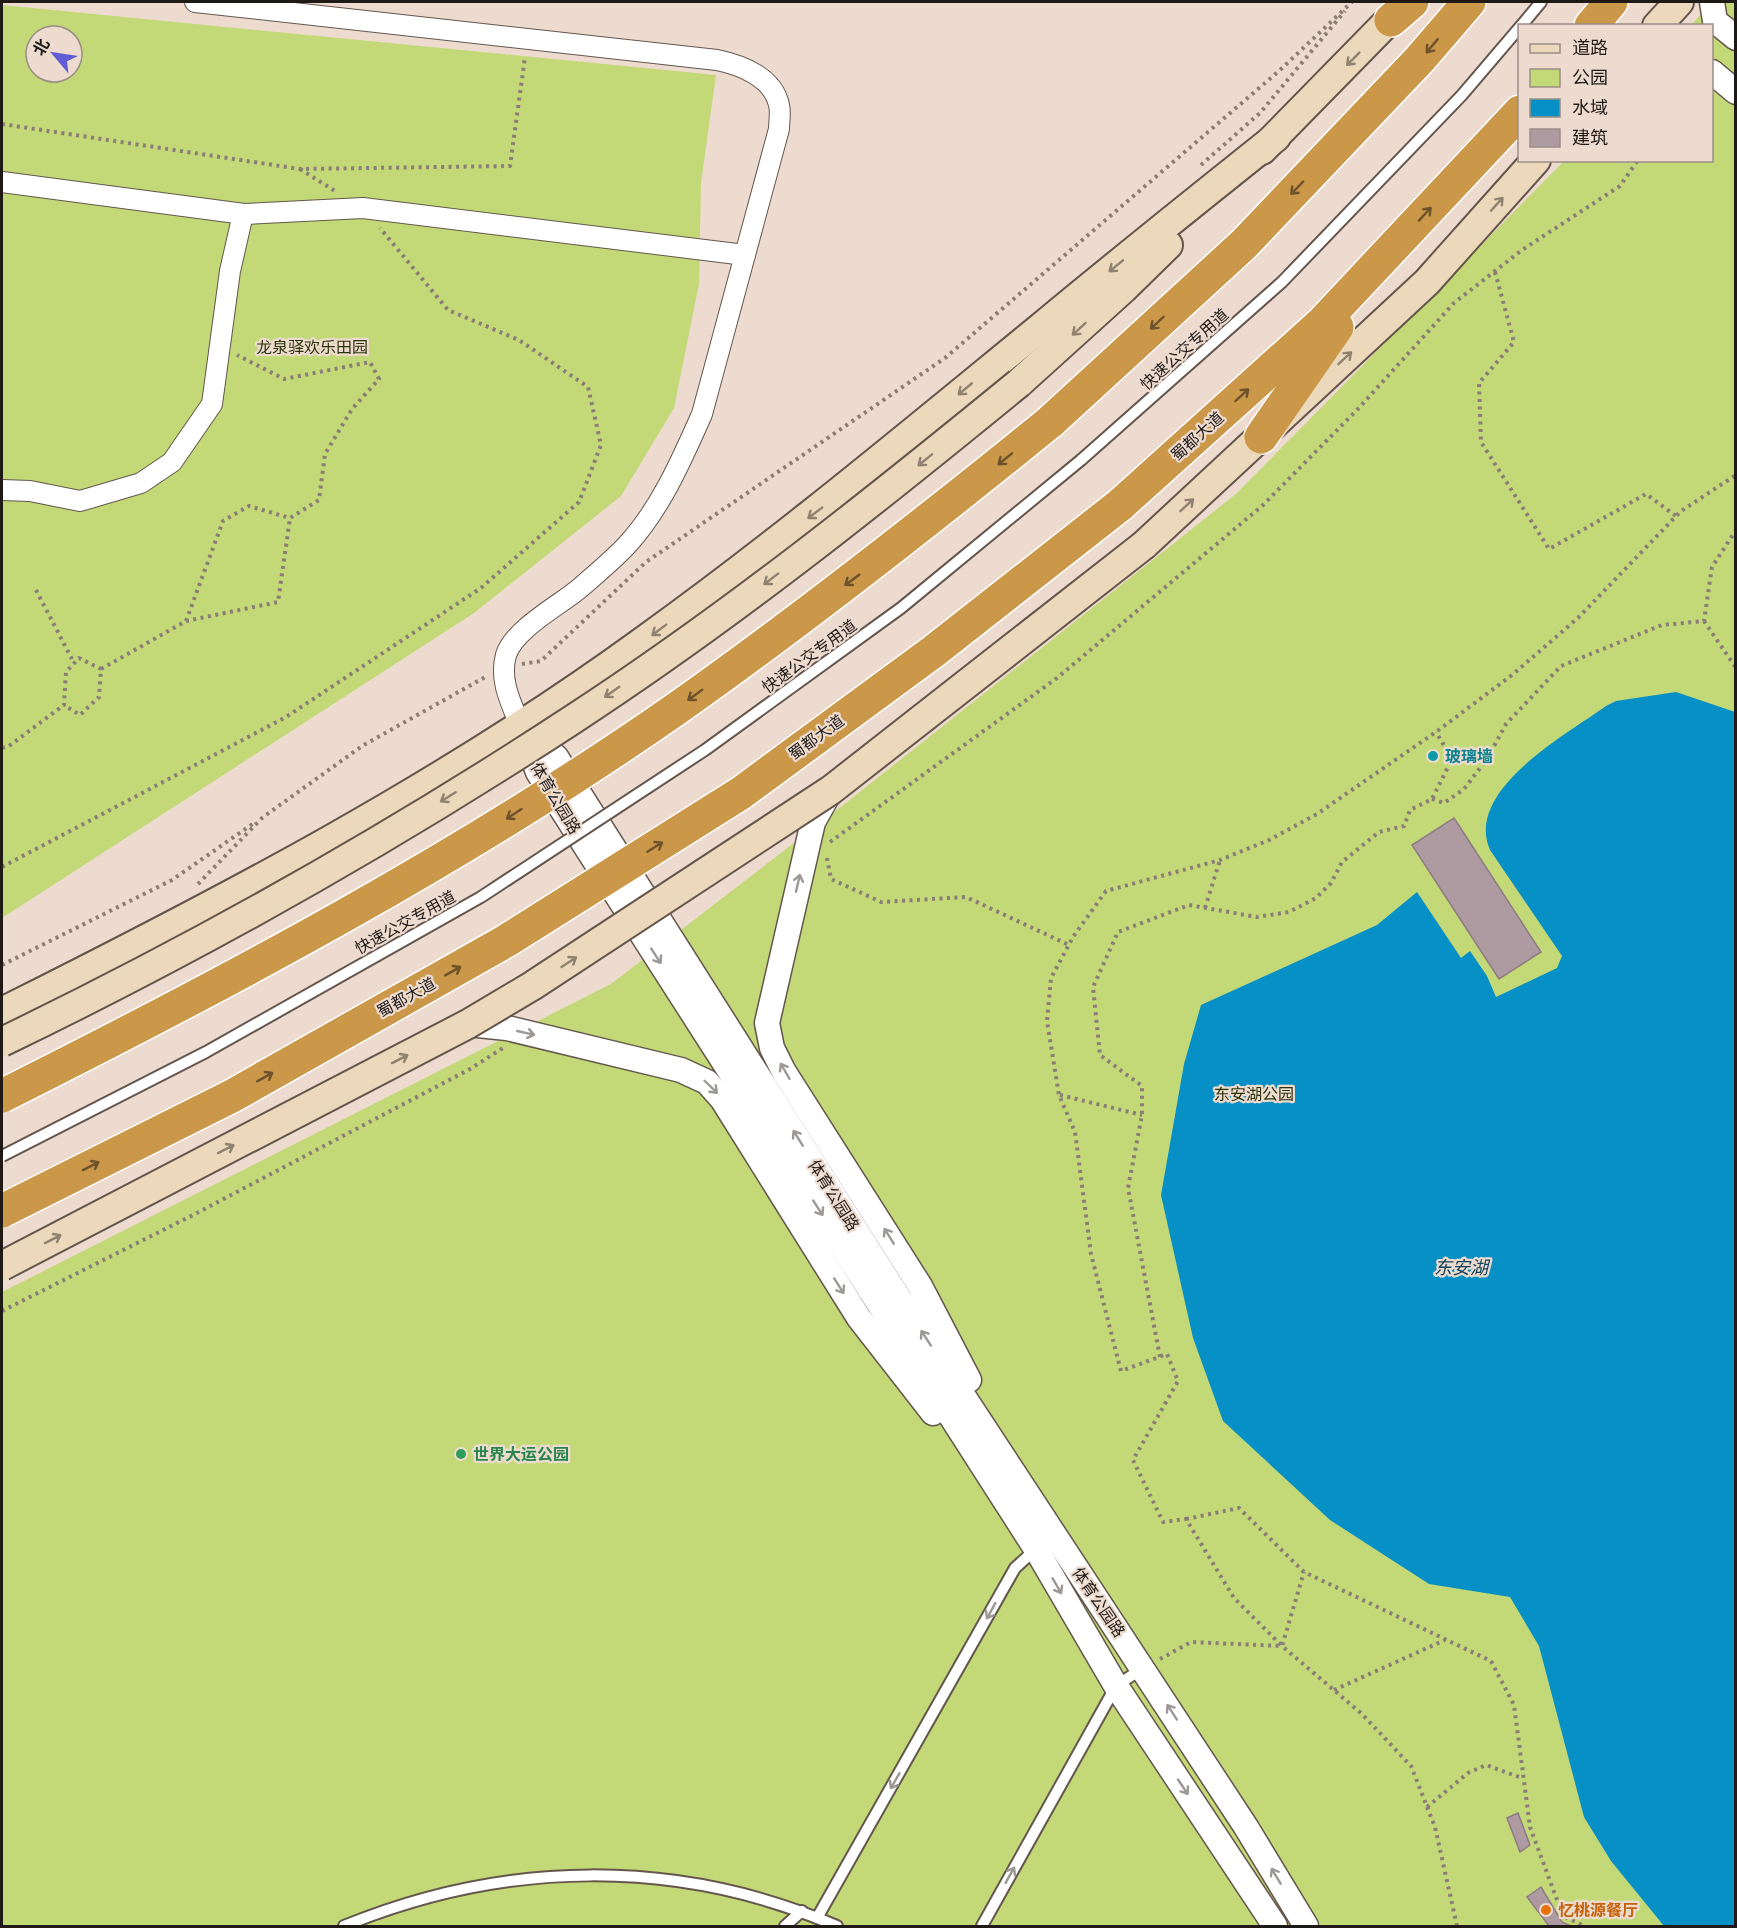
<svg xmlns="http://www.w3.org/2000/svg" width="1737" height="1928" viewBox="0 0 1737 1928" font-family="'Roboto Condensed','Noto Sans SC',sans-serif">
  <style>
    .green { fill: #c3d977; fill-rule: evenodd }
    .water { fill: #0690c6 }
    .building { fill: #ae9aa1; stroke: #8f7c83; stroke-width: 1.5 }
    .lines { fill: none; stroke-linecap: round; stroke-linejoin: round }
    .service-casing { stroke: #64564c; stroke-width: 14 }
    .minor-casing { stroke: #64564c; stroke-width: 22 }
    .tertiary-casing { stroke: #64564c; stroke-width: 27 }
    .secondary-casing { stroke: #64564c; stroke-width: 32 }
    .trunk-casing { stroke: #fff; stroke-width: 36 }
    .path { stroke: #8a7e76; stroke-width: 4; stroke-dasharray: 3 4.5; stroke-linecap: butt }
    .service { stroke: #fff; stroke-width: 10 }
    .minor { stroke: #fff; stroke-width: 20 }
    .tertiary { stroke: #fff; stroke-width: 24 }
    .secondary { stroke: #ecd8ba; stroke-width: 28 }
    .trunk { stroke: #cb9748; stroke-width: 33 }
    .service-bridge-casing { stroke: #64564c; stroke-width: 14; stroke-linecap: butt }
    .secondary-bridge-casing { stroke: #64564c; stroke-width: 32; stroke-linecap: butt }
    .trunk-bridge-casing { stroke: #fff; stroke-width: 36; stroke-linecap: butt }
    .service-bridge { stroke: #fff; stroke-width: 10 }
    .secondary-bridge { stroke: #ecd8ba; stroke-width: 28 }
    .trunk-bridge { stroke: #cb9748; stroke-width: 33 }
    .oneway { stroke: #6d522c }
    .oneway2 { stroke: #908270 }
    .oneway3 { stroke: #9b9896 }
    .culture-dot { fill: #0f9aa8; stroke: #eddbd0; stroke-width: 2 }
    .leisure-dot { fill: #2e9e5b; stroke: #eddbd0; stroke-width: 2 }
    .food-dot { fill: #e8710a; stroke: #eddbd0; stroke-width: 2 }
    .labels { text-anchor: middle; stroke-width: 4.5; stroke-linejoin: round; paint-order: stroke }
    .park-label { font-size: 16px; fill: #2b3308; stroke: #eddbd0 }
    .street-label { font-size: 16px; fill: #201a16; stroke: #eddbd0 }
    .culture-label { font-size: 16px; font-weight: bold; fill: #0d838f; stroke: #eddbd0; text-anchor: start }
    .leisure-label { font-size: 16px; font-weight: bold; fill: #27864d; stroke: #eddbd0; text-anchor: start }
    .food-label { font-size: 16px; font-weight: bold; fill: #c56008; stroke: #eddbd0; text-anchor: start }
    .water-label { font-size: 18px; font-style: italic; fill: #144259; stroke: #eddbd0 }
  </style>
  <rect width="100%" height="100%" fill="#eddbd0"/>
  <g class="green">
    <path d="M1713 2H1735V1926H2V1292L611 984 847 802 1236 494 1564 161 1712 160V26L1691 25Z"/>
    <path d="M2 5 716 75 701 183 699 284 674 408 621 496 474 613 2 918ZM36 36H72V72H36Z"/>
  </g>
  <path class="water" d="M1676 692 1735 712V1926H1664L1611 1861 1584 1817 1539 1646 1510 1597 1429 1584 1330 1520 1223 1421 1193 1338 1161 1195 1184 1064 1201 1005 1377 925 1417 892 1461 958 1470 951 1487 976 1496 997 1557 968 1562 956 1490 850C1464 790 1566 735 1606 706L1616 701Z"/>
  <g class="building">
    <path d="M1454 818 1541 952 1499 979 1412 845Z"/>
    <path d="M1518 1813 1530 1845 1520 1852 1507 1818Z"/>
    <path d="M1541 1887 1562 1922 1571 1926H1549L1527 1897Z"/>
  </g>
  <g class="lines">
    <g class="service-casing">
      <g id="service">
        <path d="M1521 26 1541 2"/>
        <path d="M1081 460 1282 282 1462 95 1520 27"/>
        <path d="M817 1918 1015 1568 1037 1548"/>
        <path d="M344 1926C505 1860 676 1857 837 1926"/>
        <path d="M785 1926 802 1911"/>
        <path d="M982 1926 1116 1686 1143 1668"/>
      </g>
    </g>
    <g class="minor-casing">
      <g id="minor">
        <path d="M195 2 717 60C741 65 773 77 779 105 781 112 779 122 779 129L702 414C682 459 661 508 627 545 613 560 596 574 580 588 560 605 514 629 506 655 499 680 511 703 520 725"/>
        <path d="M2 182 244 214 363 208 745 255"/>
        <path d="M2 490 30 491 80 501 141 483 172 462 212 404 230 271 243 214"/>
      </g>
    </g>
    <g class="tertiary-casing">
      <g id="tertiary">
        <path d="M1712 2 1715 21 1736 38"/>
        <path d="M1712 72 1736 92"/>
        <path d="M522 730 538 772 1036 1549 1116 1686 1275 1926"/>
        <path d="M527 731 556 757 899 1298 1246 1827 1306 1926"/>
        <path d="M831 790 813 822 767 1023 772 1048 784 1072 920 1286 969 1380"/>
        <path d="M468 1024 507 1028 681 1070 707 1082 722 1099 859 1318 933 1413"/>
      </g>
    </g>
    <g class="secondary-casing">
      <g id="secondary">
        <path d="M1657 26 1679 2"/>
        <path d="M1262 150 1406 3"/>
        <path d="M1019 383 1123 289 1168 245"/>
        <path d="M1144 545 1427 282 1536 160"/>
        <path d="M2 1012C222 902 443 787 642 642 780 543 909 435 1040 328 1118 263 1197 200 1276 137"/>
      </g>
    </g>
    <g class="trunk-casing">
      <g id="trunk">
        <path d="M1391 20 1412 2"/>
        <path d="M1591 26 1611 2"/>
        <path d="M1050 422 1244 244 1420 59 1469 2"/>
        <path d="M1261 437 1337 327"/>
        <path d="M1120 505 1322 323 1520 112"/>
      </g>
    </g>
    <g class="path">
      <path d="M2 124 300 169 510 166 525 57"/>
      <path d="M1201 165 1260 113 1345 11"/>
      <path d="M300 169 335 191"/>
      <path d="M1495 272 1514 342 1479 383 1481 442 1549 549 1646 494 1676 516"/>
      <path d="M36 590 74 663"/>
      <path d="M186 621 223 521 249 506 290 518 319 500 325 454 352 409 379 379 370 362 284 379 237 355"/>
      <path d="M1704 621 1736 668"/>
      <path d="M522 664 541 661 646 562 945 358 1279 71 1352 2"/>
      <path d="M101 669 186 621 278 602 290 518"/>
      <path d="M2 748 9 746 64 705 66 672 79 658 101 669 99 697 80 715 64 705"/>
      <path d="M1432 799 1444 803 1464 789 1487 759 1506 724 1561 666 1662 625 1704 621 1712 567 1736 530"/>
      <path d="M830 842 1057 678 1262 506 1357 410 1454 303 1522 250 1620 186 1638 160"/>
      <path d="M827 858 831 879 881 902 966 897 1069 945"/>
      <path d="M2 867 286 717 481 588 579 502 601 445 588 387 519 340 448 310 380 228"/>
      <path d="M198 884 262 818 362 746 487 676"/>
      <path d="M1205 908 1220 860"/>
      <path d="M2 965 172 880 254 823"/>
      <path d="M1060 1095 1142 1115"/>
      <path d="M2 1311 195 1214 470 1069 503 1048"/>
      <path d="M1160 1357 1128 1188 1142 1115V1086L1100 1055 1093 987 1118 932 1189 905 1257 917 1289 912 1316 898 1331 883 1342 862 1379 832 1404 826 1410 810 1432 799 1452 759 1436 732"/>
      <path d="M1186 1519 1239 1508 1304 1572 1491 1661 1514 1705 1530 1827 1563 1916 1584 1926"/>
      <path d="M1160 1659 1191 1642 1282 1646 1304 1572"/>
      <path d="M1334 1690 1445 1640"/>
      <path d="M1427 1807 1468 1773 1486 1765 1522 1778"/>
      <path d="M1457 1926 1435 1827 1411 1766 1362 1714 1282 1646 1234 1598 1186 1519 1163 1522 1133 1460 1178 1381 1167 1354 1121 1371 1091 1254 1075 1132 1059 1095 1047 1021 1051 978 1073 937 1106 891 1220 860 1269 840 1317 814 1436 732 1512 675 1578 618 1681 511 1736 475"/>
    </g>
    <use href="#service" class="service"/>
    <use href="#minor" class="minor"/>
    <use href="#tertiary" class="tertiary"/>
    <use href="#secondary" class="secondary"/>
    <use href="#trunk" class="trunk"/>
    <g class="service-bridge-casing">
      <path id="service-bridge" d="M2 1156 206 1052 481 897 705 750 901 608 1081 460"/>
    </g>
    <g class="secondary-bridge-casing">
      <g id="secondary-bridge">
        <path d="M2 1042C199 947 392 838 575 718 731 616 876 500 1019 383"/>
        <path d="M2 1266 468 1024 532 986 831 790 1144 545"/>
      </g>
    </g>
    <g class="trunk-bridge-casing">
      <g id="trunk-bridge">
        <path d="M2 1096C233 980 464 857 676 709 805 618 928 521 1050 422"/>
        <path d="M2 1211 232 1096 506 941 741 793 934 651 1120 505"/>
      </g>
    </g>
    <use href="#service-bridge" class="service-bridge"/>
    <use href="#secondary-bridge" class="secondary-bridge"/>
    <use href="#trunk-bridge" class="trunk-bridge"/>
  </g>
  <defs><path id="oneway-shaft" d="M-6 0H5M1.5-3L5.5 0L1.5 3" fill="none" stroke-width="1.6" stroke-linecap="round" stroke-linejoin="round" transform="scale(1.5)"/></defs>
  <g class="oneway">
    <use href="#oneway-shaft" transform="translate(1432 46) rotate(130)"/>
    <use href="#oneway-shaft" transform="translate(1297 188) rotate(134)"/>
    <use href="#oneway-shaft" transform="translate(1425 214) rotate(-47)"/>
    <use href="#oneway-shaft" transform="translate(1157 323) rotate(137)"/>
    <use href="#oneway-shaft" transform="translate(1242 395) rotate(-42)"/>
    <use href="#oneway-shaft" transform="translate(1005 459) rotate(141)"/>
    <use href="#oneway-shaft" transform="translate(852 580) rotate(144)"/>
    <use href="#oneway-shaft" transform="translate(695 695) rotate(144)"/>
    <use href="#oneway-shaft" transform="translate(514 814) rotate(147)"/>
    <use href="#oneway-shaft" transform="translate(655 847) rotate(-32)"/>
    <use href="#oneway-shaft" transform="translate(453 971) rotate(-29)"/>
    <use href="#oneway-shaft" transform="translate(265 1077) rotate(-29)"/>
    <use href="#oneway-shaft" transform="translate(91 1166) rotate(-27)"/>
  </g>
  <g class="oneway2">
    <use href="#oneway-shaft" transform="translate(1353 59) rotate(135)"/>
    <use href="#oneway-shaft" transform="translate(1497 204) rotate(-48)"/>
    <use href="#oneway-shaft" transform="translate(1116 266) rotate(141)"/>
    <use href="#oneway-shaft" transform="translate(1079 329) rotate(138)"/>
    <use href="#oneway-shaft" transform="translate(1345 358) rotate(-43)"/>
    <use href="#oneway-shaft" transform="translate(965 389) rotate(140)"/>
    <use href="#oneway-shaft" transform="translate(925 460) rotate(141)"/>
    <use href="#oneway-shaft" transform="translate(1187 505) rotate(-43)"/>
    <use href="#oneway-shaft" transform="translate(815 513) rotate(143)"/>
    <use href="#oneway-shaft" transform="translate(771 579) rotate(143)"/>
    <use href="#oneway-shaft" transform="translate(659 630) rotate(143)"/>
    <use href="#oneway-shaft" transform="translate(612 692) rotate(145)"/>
    <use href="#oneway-shaft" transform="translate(448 797) rotate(148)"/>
    <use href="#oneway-shaft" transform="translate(569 962) rotate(-33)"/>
    <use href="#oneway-shaft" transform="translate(400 1059) rotate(-27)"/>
    <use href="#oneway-shaft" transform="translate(226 1149) rotate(-27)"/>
    <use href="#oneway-shaft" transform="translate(53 1239) rotate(-27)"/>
  </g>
  <g class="oneway3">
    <use href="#oneway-shaft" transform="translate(798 883) rotate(-77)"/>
    <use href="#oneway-shaft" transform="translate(656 956) rotate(57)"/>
    <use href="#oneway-shaft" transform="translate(526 1033) rotate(13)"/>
    <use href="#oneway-shaft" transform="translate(785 1071) rotate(-120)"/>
    <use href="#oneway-shaft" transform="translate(711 1087) rotate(44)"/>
    <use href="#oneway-shaft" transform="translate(798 1138) rotate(-122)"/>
    <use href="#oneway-shaft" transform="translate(818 1208) rotate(57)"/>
    <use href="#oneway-shaft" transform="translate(889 1236) rotate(-122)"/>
    <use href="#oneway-shaft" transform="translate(839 1286) rotate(58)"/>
    <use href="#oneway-shaft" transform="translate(926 1338) rotate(-123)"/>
    <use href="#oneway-shaft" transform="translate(1057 1586) rotate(60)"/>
    <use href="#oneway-shaft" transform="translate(991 1611) rotate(119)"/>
    <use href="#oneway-shaft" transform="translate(1172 1712) rotate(-123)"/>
    <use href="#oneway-shaft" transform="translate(895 1781) rotate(120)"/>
    <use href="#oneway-shaft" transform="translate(1183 1787) rotate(56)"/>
    <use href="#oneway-shaft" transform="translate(1010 1875) rotate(-61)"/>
    <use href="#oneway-shaft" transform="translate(1276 1876) rotate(-121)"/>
  </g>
  <circle class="culture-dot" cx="1433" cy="756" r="6"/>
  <circle class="leisure-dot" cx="461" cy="1454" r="6"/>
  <circle class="food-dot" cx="1546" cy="1910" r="6"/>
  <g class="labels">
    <g class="park-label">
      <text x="312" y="353">龙泉驿欢乐田园</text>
      <text x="1254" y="1100">东安湖公园</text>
    </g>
    <g class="street-label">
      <text transform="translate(1184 349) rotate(-42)" y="6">快速公交专用道</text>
      <text transform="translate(1197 436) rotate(-42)" y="6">蜀都大道</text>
      <text transform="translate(809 656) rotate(-36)" y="6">快速公交专用道</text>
      <text transform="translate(816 737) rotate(-36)" y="6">蜀都大道</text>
      <text transform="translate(556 798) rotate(59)" y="6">体育公园路</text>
      <text transform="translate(405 922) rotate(-29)" y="6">快速公交专用道</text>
      <text transform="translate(406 997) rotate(-29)" y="6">蜀都大道</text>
      <text transform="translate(834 1195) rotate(58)" y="6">体育公园路</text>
      <text transform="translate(1099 1602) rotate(56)" y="6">体育公园路</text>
    </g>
    <g class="culture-label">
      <text x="1445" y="762">玻璃墙</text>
    </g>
    <g class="leisure-label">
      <text x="473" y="1460">世界大运公园</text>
    </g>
    <g class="food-label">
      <text x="1558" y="1916">忆桃源餐厅</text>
    </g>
    <g class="water-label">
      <text x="1461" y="1274">东安湖</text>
    </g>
  </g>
  <rect width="1737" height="1928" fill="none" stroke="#201a16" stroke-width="6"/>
  <rect x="1518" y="24" width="195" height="138" fill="#eddbd0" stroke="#9b8e86" stroke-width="1.5"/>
  <rect x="1530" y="44" width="30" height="9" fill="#ecd8ba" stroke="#9b8e86" stroke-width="1.5"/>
  <text x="1572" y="54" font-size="18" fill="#201a16">道路</text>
  <rect x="1530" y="69" width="30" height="18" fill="#c3d977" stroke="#9b8e86" stroke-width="1.5"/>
  <text x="1572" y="84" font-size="18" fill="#201a16">公园</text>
  <rect x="1530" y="99" width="30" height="18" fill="#0690c6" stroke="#9b8e86" stroke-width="1.5"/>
  <text x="1572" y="114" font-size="18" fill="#201a16">水域</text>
  <rect x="1530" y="129" width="30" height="18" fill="#ae9aa1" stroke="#9b8e86" stroke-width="1.5"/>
  <text x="1572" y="144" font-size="18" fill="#201a16">建筑</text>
  <g transform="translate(54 54) rotate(299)"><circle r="28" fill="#eddbd0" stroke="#9b8e86" stroke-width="1.5"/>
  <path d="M0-4.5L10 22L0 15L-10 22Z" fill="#615cd4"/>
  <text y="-9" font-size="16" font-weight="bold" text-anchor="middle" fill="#201a16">北</text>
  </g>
</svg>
